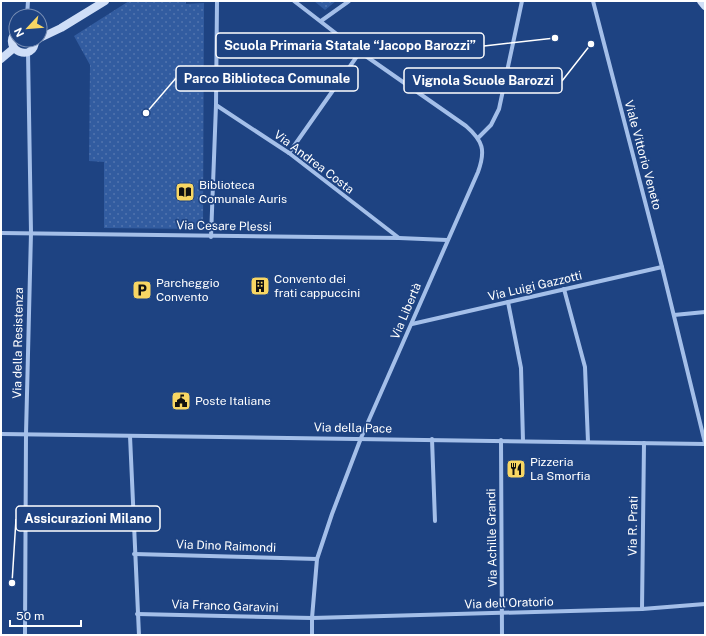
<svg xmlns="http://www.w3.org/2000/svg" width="706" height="636" viewBox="0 0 706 636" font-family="'Public Sans',sans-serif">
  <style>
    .grass { fill: url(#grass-dots) }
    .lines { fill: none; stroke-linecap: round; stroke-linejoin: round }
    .street { stroke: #a4bfe9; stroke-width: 4 }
    .secondary { stroke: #cfdef7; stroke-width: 8 }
    .labels { text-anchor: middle; stroke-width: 3.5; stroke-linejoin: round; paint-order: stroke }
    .street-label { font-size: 12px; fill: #fff; stroke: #1e4382 }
    .poi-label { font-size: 12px; fill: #fff; stroke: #1e4382; text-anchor: start }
    .leader { fill: none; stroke: #fff; stroke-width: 1.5 }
    .callout-dot { fill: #fff; stroke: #1e4382; stroke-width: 1.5 }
    .callout { fill: #1e4382; stroke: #fff; stroke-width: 1.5 }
    .callout-label { font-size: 13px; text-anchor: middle; font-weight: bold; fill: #fff }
  </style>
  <defs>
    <pattern id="grass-dots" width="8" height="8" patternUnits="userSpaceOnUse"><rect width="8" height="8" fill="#325ca0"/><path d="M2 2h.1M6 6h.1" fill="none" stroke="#5174ae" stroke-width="1.8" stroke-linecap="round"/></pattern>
  </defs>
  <rect width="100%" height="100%" fill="#1e4382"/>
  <g class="grass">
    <path d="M129 1H186V4L204 3 203 229 104 228V162L89 161 90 65 74 36Z"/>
    <path d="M314 1H336L325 10Z"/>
  </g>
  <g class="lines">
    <g class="street">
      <path d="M294 1 360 52 466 126C483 141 486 150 478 172L361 438 332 514 317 559 312 618V635"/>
      <path d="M593 1 662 267 705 443"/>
      <path d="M27 16 28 1"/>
      <path d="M321 21 349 1"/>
      <path d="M216 105 289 153 399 238"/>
      <path d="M478 138 491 125 499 109 522 1"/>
      <path d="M289 153 360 52"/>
      <path d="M1 233 399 238 447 240"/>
      <path d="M211 237 216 105 217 1"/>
      <path d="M564 289 585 367 588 442"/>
      <path d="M508 302 521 368 523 441"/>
      <path d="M674 315 705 312"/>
      <path d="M412 324 662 267"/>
      <path d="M1 434 705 444"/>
      <path d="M130 436 139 635"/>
      <path d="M432 439 435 521"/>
      <path d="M501 440 502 635"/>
      <path d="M134 554 317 559"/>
      <path d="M642 609 644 443"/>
      <path d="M137 614 312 618 642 609 705 604"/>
      <path d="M25 635 26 434 31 233 28 52"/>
    </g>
    <g class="secondary">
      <path d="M701 1 705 6"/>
      <path d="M16 32C0 50 35 64 35 40"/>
      <path d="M40 38 61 28 105 1"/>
      <path d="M1 59 14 48"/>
    </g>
  </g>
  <defs>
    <g id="library-square" transform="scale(1)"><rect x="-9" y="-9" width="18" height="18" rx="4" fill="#f8d663" stroke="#1e4382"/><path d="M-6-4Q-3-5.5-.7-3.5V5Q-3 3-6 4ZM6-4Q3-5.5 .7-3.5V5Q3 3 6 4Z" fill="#111"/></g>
    <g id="building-square" transform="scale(1)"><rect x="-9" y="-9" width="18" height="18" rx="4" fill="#f8d663" stroke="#1e4382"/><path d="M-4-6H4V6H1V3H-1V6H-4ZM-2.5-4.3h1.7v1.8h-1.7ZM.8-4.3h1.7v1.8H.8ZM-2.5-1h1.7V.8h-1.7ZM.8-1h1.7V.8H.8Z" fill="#111"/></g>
    <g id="parking-square" transform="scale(1)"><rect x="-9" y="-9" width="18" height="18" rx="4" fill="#f8d663" stroke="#1e4382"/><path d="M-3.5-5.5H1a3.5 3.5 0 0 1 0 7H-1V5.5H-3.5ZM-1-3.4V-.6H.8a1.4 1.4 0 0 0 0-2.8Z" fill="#111"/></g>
    <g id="civic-square" transform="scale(1)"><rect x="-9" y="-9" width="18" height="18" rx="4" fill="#f8d663" stroke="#1e4382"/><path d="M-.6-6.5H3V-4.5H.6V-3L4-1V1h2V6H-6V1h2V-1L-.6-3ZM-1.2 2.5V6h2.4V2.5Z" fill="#111"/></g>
    <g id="restaurant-square" transform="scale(1)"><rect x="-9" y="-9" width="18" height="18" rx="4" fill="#f8d663" stroke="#1e4382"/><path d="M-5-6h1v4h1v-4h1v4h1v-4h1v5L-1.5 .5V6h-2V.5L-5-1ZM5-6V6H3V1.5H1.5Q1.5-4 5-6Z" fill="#111"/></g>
  </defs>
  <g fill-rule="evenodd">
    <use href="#library-square" x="185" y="192"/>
    <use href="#building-square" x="260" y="286"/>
    <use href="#parking-square" x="142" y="290"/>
    <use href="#civic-square" x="181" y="401"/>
    <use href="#restaurant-square" x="516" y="469"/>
  </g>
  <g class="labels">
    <g class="street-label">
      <text transform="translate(643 155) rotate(75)" y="4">Viale Vittorio Veneto</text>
      <text transform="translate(314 162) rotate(37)" y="4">Via Andrea Costa</text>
      <text transform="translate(224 226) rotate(1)" y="4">Via Cesare Plessi</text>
      <text transform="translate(535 286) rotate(-13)" y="4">Via Luigi Gazzotti</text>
      <text transform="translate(406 311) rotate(-67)" y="4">Via Libertà</text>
      <text transform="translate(18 343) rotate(-89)" y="4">Via della Resistenza</text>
      <text transform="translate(353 428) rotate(1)" y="4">Via della Pace</text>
      <text transform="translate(633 526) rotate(-89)" y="4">Via R. Prati</text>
      <text transform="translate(492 538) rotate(-91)" y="4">Via Achille Grandi</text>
      <text transform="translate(226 546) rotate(2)" y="4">Via Dino Raimondi</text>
      <text transform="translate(509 603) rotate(-2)" y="4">Via dell'Oratorio</text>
      <text transform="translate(225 606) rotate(2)" y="4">Via Franco Garavini</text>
    </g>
    <g class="poi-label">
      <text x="199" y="189">Biblioteca<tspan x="199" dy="14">Comunale Auris</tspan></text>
      <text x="274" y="283">Convento dei<tspan x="274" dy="14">frati cappuccini</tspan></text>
      <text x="156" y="287">Parcheggio<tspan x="156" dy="14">Convento</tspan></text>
      <text x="195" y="405">Poste Italiane</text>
      <text x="530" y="466">Pizzeria<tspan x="530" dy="14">La Smorfia</tspan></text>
    </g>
  </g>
  <path class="leader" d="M555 38L484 46M146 113L176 78M591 44L562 81M12 583L16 519"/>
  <g class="callout-dot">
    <circle cx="555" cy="38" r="4"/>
    <circle cx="146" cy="113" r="4"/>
    <circle cx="591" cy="44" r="4"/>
    <circle cx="12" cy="583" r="4"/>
  </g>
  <g class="callout">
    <rect x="216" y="33" width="268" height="25" rx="4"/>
    <rect x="176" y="66" width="182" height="25" rx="4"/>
    <rect x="404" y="68" width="158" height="25" rx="4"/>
    <rect x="16" y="506" width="144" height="25" rx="4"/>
  </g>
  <g class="callout-label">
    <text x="350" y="50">Scuola Primaria Statale “Jacopo Barozzi”</text>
    <text x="267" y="83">Parco Biblioteca Comunale</text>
    <text x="483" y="85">Vignola Scuole Barozzi</text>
    <text x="88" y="523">Assicurazioni Milano</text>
  </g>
  <rect width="706" height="636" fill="none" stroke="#ffffff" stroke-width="4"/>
  <g transform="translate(28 28) rotate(244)"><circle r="19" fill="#1e4382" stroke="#788eb4"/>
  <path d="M0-3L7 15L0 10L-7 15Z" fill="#f8d663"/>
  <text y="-6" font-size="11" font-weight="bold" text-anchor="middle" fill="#ffffff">N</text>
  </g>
  <path d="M10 620v6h71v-6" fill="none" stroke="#ffffff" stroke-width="2"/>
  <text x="16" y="620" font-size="12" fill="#ffffff" stroke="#1e4382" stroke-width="3" paint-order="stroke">50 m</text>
</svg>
